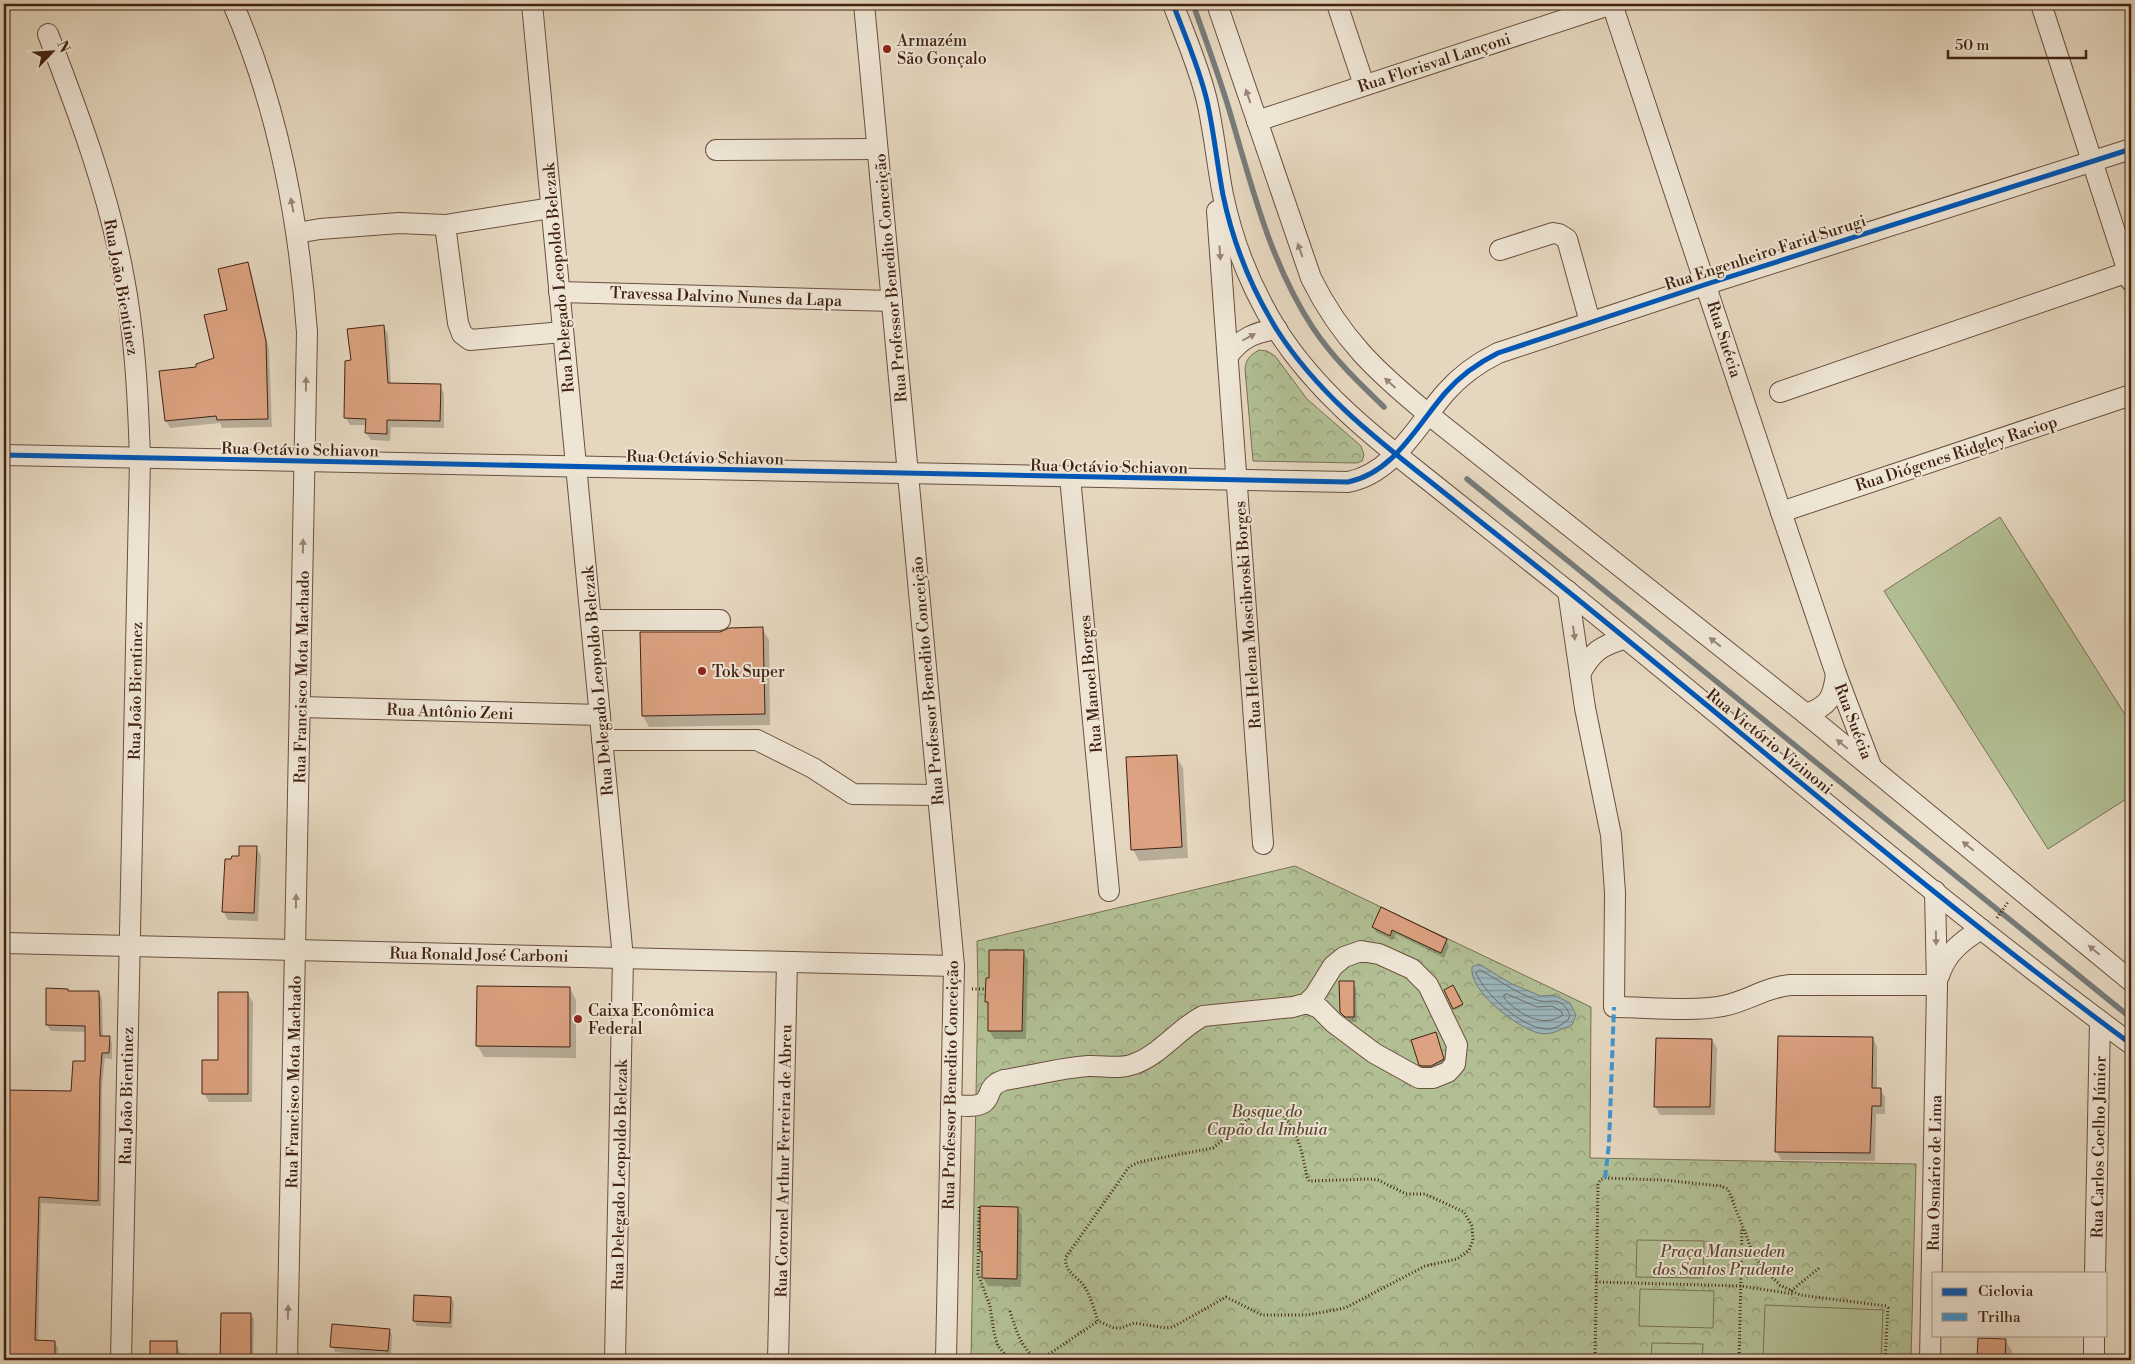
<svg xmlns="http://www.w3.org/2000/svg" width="2135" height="1364" viewBox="0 0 2135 1364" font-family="'Libre Bodoni',serif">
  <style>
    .park { fill: url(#park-crowns); stroke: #7a7053 }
    .pitch { fill: #b2bf94; stroke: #7a7053 }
    .water { fill: url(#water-rules); stroke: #777b79 }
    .shadow { fill: #0003 }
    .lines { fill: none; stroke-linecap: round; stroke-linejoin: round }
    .shore { stroke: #6e6c68; stroke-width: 1 }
    .stream { stroke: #777b79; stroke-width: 5.5 }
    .building { fill: #dca281; stroke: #422212 }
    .minor-casing { stroke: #6b4f3d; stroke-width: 22 }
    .path { stroke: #422212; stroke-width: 3; stroke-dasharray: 1 2.5; stroke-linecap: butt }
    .minor { stroke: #eee5d5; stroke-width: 20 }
    .quiet { stroke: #3f95d3; stroke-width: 4; stroke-dasharray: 8 4; stroke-linecap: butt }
    .cycleway-casing { stroke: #eee5d5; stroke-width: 8 }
    .cycleway { stroke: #0057b8; stroke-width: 5 }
    .oneway { fill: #988474 }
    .poi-dot { fill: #8f2418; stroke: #eee5d5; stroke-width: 2 }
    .labels { text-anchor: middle; stroke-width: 4; stroke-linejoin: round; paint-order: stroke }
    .poi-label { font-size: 16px; fill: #422212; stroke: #eee5d5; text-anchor: start }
    .street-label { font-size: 16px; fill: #422212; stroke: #eee5d5 }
    .park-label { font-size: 16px; font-style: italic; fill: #5e4932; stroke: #eee5d5 }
  </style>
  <defs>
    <pattern id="park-crowns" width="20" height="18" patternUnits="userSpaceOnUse" patternTransform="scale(1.25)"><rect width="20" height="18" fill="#b2bf94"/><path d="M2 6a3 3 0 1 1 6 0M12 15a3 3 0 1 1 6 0" fill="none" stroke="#929b77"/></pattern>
    <pattern id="water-rules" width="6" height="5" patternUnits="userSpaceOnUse" patternTransform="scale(1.25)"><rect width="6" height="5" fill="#9bb7bd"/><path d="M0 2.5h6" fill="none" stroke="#809498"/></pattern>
  </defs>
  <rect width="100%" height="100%" fill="#e5d7bf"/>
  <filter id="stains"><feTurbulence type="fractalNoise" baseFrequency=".004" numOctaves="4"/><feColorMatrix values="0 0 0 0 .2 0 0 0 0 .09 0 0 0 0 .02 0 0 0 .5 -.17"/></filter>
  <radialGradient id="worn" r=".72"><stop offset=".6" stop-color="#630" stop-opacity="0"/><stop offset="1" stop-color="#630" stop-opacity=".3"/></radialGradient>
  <g class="park">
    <path d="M1259 350 1267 351 1275 356 1307 399 1361 446 1364 455 1362 461 1357 463 1253 461 1245 369C1246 359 1250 355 1259 350Z"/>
    <path d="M1295 866 1591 1007 1590 1158 1916 1164 1911 1360H971L978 989 977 941Z"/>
  </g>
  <g class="pitch">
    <path d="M2000 517 2131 724V796L2048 849 1884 591Z"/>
    <path d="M1637 1240 1704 1241 1703 1278 1636 1277Z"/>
    <path d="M1640 1289 1714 1291 1713 1328 1639 1326Z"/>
    <path d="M1765 1305 1883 1310 1881 1360H1763Z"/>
    <path d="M1652 1343 1703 1344 1702 1360H1651Z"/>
  </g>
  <path class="water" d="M1479 964 1512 984 1541 996 1554 995 1570 1003 1576 1015 1572 1025C1560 1029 1552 1036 1538 1033 1517 1027 1468 991 1472 967Z"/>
  <g class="shadow">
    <path d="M247 263 251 271 269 350 272 427 222 428 220 423 170 428 166 421 197 368 215 359 228 311Z"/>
    <path d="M384 327 388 334 391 385 440 386 444 393V428L391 427 390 441 371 440 366 433 367 425H350L346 418 352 361Z"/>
    <path d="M762 628 769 640 770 725 649 727 643 716 720 633Z"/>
    <path d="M1176 756 1183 768 1188 858 1139 861 1133 849Z"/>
    <path d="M256 847 261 856 258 921 228 920 223 911 233 860Z"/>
    <path d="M1382 909 1446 940 1449 946 1444 958 1396 934 1393 940 1376 932 1373 927Z"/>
    <path d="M1023 952 1028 960 1026 1039H994L989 1030V1006L987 1001 990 980Z"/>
    <path d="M1353 982 1356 988 1357 1022H1350L1341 1011Z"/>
    <path d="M1453 987 1463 1006 1455 1010 1445 991Z"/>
    <path d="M570 988 576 1000V1058L484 1057 477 1045Z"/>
    <path d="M47 990 68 993H99L102 999 103 1037H109L112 1043V1059L105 1058 102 1086 101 1206 41 1203 38 1342H54L58 1348V1360H4V1091L72 1092 86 1063 87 1032 51 1031 47 1025Z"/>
    <path d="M248 994 253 1002 252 1102H209L204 1093Z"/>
    <path d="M1435 1033 1446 1065 1424 1070 1420 1064Z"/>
    <path d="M1873 1038 1877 1047V1089H1880L1885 1097V1114H1876L1875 1161 1781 1160 1776 1151Z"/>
    <path d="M1712 1040 1717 1048 1715 1115H1660L1655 1106Z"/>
    <path d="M1018 1208 1022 1216 1021 1287 988 1286 983 1278 984 1256 981 1251Z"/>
    <path d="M451 1298 454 1303 452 1328 417 1326 414 1321Z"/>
    <path d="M222 1314H250L254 1319 253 1360H221Z"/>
    <path d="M389 1330 392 1335 391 1356 335 1352 332 1346Z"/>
    <path d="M1979 1339 2005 1340 2012 1351 2011 1360H1979Z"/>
    <path d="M152 1342H176L180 1353H186L190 1360H152Z"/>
  </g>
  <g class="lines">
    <g class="shore">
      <path d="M1480 970C1499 980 1516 993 1537 1000 1551 1005 1560 993 1570 1015L1568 1020C1564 1023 1556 1028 1551 1029 1526 1032 1485 995 1476 973Z"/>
      <path d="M1507 994 1537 1007 1552 1006 1561 1011 1563 1015C1542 1029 1519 1014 1504 998V995Z"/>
    </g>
    <g class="stream">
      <path d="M1193 4C1206 41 1220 78 1231 116 1252 188 1271 264 1313 328 1333 358 1358 382 1384 407"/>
      <path d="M1467 479 2131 1018"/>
    </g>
  </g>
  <g class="building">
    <path d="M248 262 266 341 268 419 217 420 216 416 165 421 159 371 196 367V364L214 358 204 315 227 310 218 269Z"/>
    <path d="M384 325 388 383 441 384 440 421 387 420V434L365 433 366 419 344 418 345 361 351 360 347 329Z"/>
    <path d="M763 627 765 714 642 716 640 632H720L729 628Z"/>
    <path d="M1177 755 1182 847 1131 850 1126 757Z"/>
    <path d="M239 846H257L254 913 222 912 225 859H231L232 856H239Z"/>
    <path d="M1381 907 1447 939 1441 953 1392 930 1390 936 1372 927Z"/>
    <path d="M989 950H1024L1022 1031H988V1002H985L986 978H989Z"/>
    <path d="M1339 981H1354V1017H1345L1340 1012Z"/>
    <path d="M1453 985 1463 1004 1453 1009 1444 990Z"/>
    <path d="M477 986 570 987V1047L476 1046Z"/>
    <path d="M46 988 68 989V991H99L100 1036H110L109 1053H102L100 1079 98 1201 39 1197 35 1340 55 1341V1360H4V1090L71 1091 73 1061H85V1026L46 1025Z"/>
    <path d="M218 992H248V1094H202V1060H218Z"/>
    <path d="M1436 1032 1444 1059 1431 1066H1422L1419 1065 1411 1040Z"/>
    <path d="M1778 1036 1873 1037 1872 1088H1881V1106H1872L1870 1153 1775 1152Z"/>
    <path d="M1656 1038 1712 1039 1710 1107H1654Z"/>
    <path d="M980 1206 1018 1207 1017 1279 982 1278V1251L980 1252Z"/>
    <path d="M414 1295 451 1297 450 1323 413 1321Z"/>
    <path d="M221 1313H251V1360H220Z"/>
    <path d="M332 1324 390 1329 388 1351 330 1347Z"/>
    <path d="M1978 1338 2006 1339 2005 1360H1977Z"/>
    <rect x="150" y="1341" width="27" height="19"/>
  </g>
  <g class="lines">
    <g class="minor-casing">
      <g id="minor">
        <path d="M233 4C278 107 299 220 307 332L287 1360"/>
        <path d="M532 4 623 958 615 1360"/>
        <path d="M864 4 954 966 946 1360"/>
        <path d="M1173 4C1185 36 1199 67 1207 101 1214 132 1217 164 1223 195 1233 243 1251 288 1277 330 1316 391 1371 435 1427 479 1473 516 1519 552 1565 589 1753 741 1936 900 2131 1044"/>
        <path d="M1217 4 1311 278C1341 339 1377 372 1428 414L1806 714 2131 981"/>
        <path d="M1337 4 1364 85"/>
        <path d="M1612 4 1781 512 1836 674 1871 766"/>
        <path d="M2041 4 2131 281"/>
        <path d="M48 34C78 112 108 191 123 273 135 334 138 396 140 459L121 1360"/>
        <path d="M1257 121 1612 4"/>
        <path d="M716 150 877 149"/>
        <path d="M1217 211 1263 844"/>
        <path d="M445 225 458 323 462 334 470 340 563 332"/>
        <path d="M297 233 320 229 399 223 445 225 551 208"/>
        <path d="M1500 250 1553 233 1559 234 1567 239 1590 322"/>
        <path d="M559 292 892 301"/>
        <path d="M1228 356C1241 338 1255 332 1277 329"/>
        <path d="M1780 392 2128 272"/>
        <path d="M4 455 1348 482C1394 473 1417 425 1446 392 1461 375 1478 363 1498 353L1707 284 2131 149"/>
        <path d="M1070 477 1109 891"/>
        <path d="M1781 512 2131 395"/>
        <path d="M1568 591 1585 708 1611 835 1615 893 1614 1007C1646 1007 1692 1012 1723 1006 1746 1002 1766 987 1790 985H1937"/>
        <path d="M591 620H720"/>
        <path d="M1580 674C1592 652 1600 646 1624 639"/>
        <path d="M300 707 600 715"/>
        <path d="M1806 714C1829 706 1833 698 1836 674"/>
        <path d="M602 740H757L813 768 853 794 938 795"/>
        <path d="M4 943 954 966"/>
        <path d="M1939 976C1946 953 1962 941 1981 929"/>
        <path d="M951 1105C960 1105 975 1108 983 1103 993 1096 985 1087 1004 1080 1031 1076 1060 1068 1088 1066 1104 1065 1118 1070 1134 1064 1160 1055 1178 1029 1203 1016L1293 1007 1307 1003 1315 995 1333 966 1344 957 1361 951 1379 954 1412 969 1428 985 1457 1045 1455 1064 1448 1072 1433 1078H1419L1374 1053 1334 1023 1319 1008 1307 1003"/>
        <path d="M2095 1273 2100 1021"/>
        <path d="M778 1360 787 962"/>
        <path d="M1930 1360 1937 985 1935 891"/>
        <path d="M2094 1360V1335"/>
      </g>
    </g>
    <g class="path">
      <path d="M1997 918 2008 902"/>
      <path d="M972 989H985"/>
      <path d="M1268 1107C1298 1119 1301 1150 1307 1177L1309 1181 1370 1179 1378 1180 1406 1194H1425L1464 1212 1472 1226 1473 1240 1469 1250 1457 1259 1425 1266 1345 1308 1307 1315H1262L1226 1297 1173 1327 1166 1328 1134 1323 1121 1328H1114L1098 1321C1094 1310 1091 1297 1085 1287 1078 1277 1063 1271 1066 1257L1129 1167 1139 1162 1213 1148 1256 1113Z"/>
      <path d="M979 1207 978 1274 990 1306 994 1333 998 1346 1010 1360"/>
      <path d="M1596 1282 1741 1286 1793 1294"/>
      <path d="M1791 1291 1819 1268"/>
      <path d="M1010 1311C1016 1331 1021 1347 1037 1360"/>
      <path d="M1040 1360 1098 1321"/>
      <path d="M1595 1360 1598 1185 1600 1180 1605 1178 1663 1180 1721 1186 1728 1189 1753 1253 1762 1267 1780 1285 1800 1295 1886 1306 1888 1308 1885 1360"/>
      <path d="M1739 1360 1742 1229"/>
    </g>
    <use href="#minor" class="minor"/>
    <path class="quiet" d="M1605 1178 1609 1144 1614 1007"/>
    <g class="cycleway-casing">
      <g id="cycleway">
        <path d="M1173 4C1185 36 1199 67 1207 101 1214 132 1217 164 1223 195 1233 243 1251 288 1277 330 1316 391 1371 435 1427 479 1473 516 1519 552 1565 589 1753 741 1936 900 2131 1044"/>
        <path d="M4 455 1348 482C1394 473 1417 425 1446 392 1461 375 1478 363 1498 353L1707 284 2131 149"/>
      </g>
    </g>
    <use href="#cycleway" class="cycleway"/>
  </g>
  <defs><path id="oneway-solid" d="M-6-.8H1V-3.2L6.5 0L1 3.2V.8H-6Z" transform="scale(1.25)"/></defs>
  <g class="oneway">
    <use href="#oneway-solid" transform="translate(1248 96) rotate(-109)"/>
    <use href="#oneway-solid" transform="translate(292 205) rotate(-101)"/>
    <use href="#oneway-solid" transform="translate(1300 250) rotate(-110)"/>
    <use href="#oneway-solid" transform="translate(1220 253) rotate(86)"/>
    <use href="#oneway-solid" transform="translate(1249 337) rotate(-28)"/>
    <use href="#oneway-solid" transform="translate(1390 383) rotate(-138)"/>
    <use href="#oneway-solid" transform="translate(306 384) rotate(-89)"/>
    <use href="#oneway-solid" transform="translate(303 546) rotate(-89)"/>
    <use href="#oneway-solid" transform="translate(1574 633) rotate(82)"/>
    <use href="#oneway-solid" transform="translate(1715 642) rotate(-142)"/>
    <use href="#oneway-solid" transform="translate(1842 744) rotate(-141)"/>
    <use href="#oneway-solid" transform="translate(1968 846) rotate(-141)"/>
    <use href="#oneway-solid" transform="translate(296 901) rotate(-89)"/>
    <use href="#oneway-solid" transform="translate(1936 938) rotate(89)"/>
    <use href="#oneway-solid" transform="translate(2094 950) rotate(-140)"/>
    <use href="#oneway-solid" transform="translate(288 1312) rotate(-89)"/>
  </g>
  <g class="poi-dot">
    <circle cx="887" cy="49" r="5"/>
    <circle cx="702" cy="671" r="5"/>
    <circle cx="578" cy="1019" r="5"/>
  </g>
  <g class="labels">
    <g class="poi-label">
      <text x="897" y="46">Armazém<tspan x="897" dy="18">São Gonçalo</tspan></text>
      <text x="712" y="677">Tok Super</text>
      <text x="588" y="1016">Caixa Econômica<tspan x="588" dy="18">Federal</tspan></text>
    </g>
    <g class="street-label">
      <text transform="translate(1434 62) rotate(-18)" y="6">Rua Florisval Lançoni</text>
      <text transform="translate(1765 252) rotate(-18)" y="6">Rua Engenheiro Farid Surugi</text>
      <text transform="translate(558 278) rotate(-95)" y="6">Rua Delegado Leopoldo Belczak</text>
      <text transform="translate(890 278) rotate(-95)" y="6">Rua Professor Benedito Conceição</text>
      <text transform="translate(122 287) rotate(80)" y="6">Rua João Bientinez</text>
      <text transform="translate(726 296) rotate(2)" y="6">Travessa Dalvino Nunes da Lapa</text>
      <text transform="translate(1725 339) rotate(72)" y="6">Rua Suécia</text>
      <text transform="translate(300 449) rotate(1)" y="6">Rua Octávio Schiavon</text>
      <text transform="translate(1956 453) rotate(-18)" y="6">Rua Diógenes Ridgley Raciop</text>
      <text transform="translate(705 457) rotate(1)" y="6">Rua Octávio Schiavon</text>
      <text transform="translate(1109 466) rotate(1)" y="6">Rua Octávio Schiavon</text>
      <text transform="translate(1247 615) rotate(-94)" y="6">Rua Helena Moscibroski Borges</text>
      <text transform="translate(301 677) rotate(-89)" y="6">Rua Francisco Mota Machado</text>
      <text transform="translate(597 681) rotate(-95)" y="6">Rua Delegado Leopoldo Belczak</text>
      <text transform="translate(927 681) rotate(-95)" y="6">Rua Professor Benedito Conceição</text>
      <text transform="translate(1090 684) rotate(-95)" y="6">Rua Manoel Borges</text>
      <text transform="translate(135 691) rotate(-89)" y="6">Rua João Bientinez</text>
      <text transform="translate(450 711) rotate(2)" y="6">Rua Antônio Zeni</text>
      <text transform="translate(1854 721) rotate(69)" y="6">Rua Suécia</text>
      <text transform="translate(1770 741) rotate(39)" y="6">Rua Victório Vizinoni</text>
      <text transform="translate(479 954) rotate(1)" y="6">Rua Ronald José Carboni</text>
      <text transform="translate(293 1082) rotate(-89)" y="6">Rua Francisco Mota Machado</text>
      <text transform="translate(950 1085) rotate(-89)" y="6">Rua Professor Benedito Conceição</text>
      <text transform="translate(126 1096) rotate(-89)" y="6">Rua João Bientinez</text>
      <text transform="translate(2098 1147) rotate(-89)" y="6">Rua Carlos Coelho Júnior</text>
      <text transform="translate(783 1161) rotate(-89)" y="6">Rua Coronel Arthur Ferreira de Abreu</text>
      <text transform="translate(1934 1173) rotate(-89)" y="6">Rua Osmário de Lima</text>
      <text transform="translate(619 1175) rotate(-89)" y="6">Rua Delegado Leopoldo Belczak</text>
    </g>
    <g class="park-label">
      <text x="1267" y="1117">Bosque do<tspan x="1267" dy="18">Capão da Imbuia</tspan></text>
      <text x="1723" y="1257">Praça Mansueden<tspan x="1723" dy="18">dos Santos Prudente</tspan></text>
    </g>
  </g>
  <rect width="2135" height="1364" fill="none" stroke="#e5d7bf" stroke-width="20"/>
  <rect x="5" y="5" width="2125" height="1354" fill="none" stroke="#422212" stroke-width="2.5"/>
  <rect x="10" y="10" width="2115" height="1344" fill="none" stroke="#422212"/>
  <rect x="1932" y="1272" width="175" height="65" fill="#eee5d5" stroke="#a99787"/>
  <rect x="1942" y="1288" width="25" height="8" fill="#0057b8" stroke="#a99787"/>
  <text x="1978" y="1296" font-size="15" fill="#422212">Ciclovia</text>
  <rect x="1942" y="1313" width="25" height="8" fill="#3f95d3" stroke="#a99787"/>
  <text x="1978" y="1322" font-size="15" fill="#422212">Trilha</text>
  <g transform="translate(52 52) rotate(65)" stroke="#eee5d5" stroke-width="4" paint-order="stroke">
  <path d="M0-4L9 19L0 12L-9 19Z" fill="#422212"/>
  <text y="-8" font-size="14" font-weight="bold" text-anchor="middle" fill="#422212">N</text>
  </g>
  <path d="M1948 50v8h138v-8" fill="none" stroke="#422212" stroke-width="2.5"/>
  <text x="1955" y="50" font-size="15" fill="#422212" stroke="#eee5d5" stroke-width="4" paint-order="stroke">50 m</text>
  <rect width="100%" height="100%" filter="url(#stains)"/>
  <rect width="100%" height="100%" fill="url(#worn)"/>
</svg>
